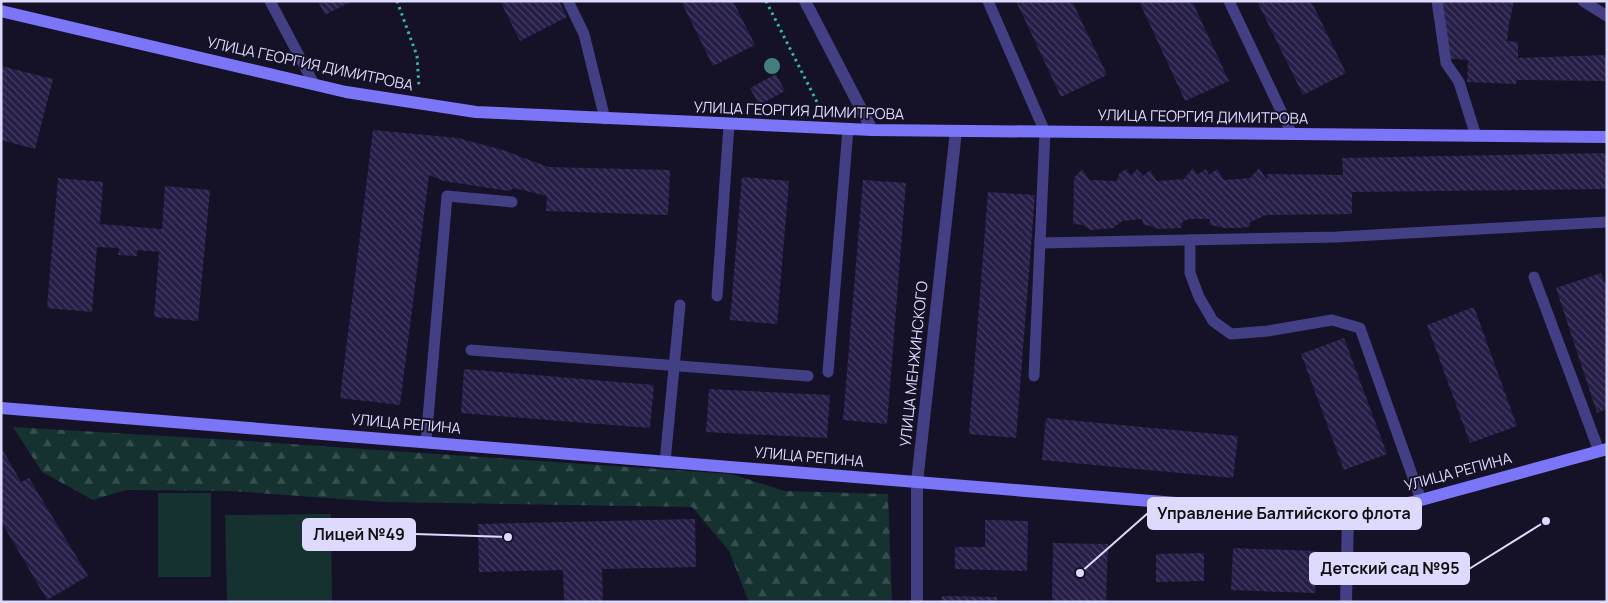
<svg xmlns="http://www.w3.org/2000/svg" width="1608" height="603" viewBox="0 0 1608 603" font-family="Manrope,sans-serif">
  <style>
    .forest { fill: url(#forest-firs) }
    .garden { fill: #153130 }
    .building { fill: url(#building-back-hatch) }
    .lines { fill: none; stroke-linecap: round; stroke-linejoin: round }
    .path { stroke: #37b4ae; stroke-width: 3; stroke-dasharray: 2.5 4; stroke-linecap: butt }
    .lane { stroke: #423f84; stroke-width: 11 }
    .street { stroke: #423f84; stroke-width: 12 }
    .secondary { stroke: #7b76f8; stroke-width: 12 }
    .tree { fill: #43807b }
    .labels { text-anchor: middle; stroke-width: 4; stroke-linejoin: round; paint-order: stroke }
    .street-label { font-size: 15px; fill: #dedafd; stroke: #151127 }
    .leader { fill: none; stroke: #dedafd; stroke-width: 2 }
    .callout-dot { fill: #dedafd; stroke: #151127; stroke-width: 2 }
    .callout { fill: #dedafd; stroke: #dedafd; stroke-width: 2 }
    .callout-label { font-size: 16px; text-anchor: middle; font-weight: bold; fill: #111 }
  </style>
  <defs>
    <pattern id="forest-firs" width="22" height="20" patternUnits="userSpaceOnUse" patternTransform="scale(1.25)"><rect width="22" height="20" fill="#153130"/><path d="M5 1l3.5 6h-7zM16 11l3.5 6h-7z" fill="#374e4f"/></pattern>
    <pattern id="building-back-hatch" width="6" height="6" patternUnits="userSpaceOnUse" patternTransform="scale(1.25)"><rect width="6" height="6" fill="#271e47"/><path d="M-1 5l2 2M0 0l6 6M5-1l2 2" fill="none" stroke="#463e62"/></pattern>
  </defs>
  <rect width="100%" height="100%" fill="#151127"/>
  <path class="forest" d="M13 427 233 440 731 474 785 491 888 494 892 602H749L729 551 692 507 383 502 231 491 126 490 93 500 42 472Z"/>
  <g class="garden">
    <rect x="158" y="493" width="53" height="84"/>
    <path d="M331 514 332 602H227L225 515Z"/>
  </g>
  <g class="building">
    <path d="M318 1H352L325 15Z"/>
    <path d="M500 1H559L567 17 520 41Z"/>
    <path d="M681 1H733L755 45 713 66Z"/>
    <path d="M1016 1H1072L1107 75 1061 97Z"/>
    <path d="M1139 1H1192L1229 81 1185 101Z"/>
    <path d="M1257 1H1311L1346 73 1303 95Z"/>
    <path d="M1437 1H1514L1509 24 1507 41 1518 42V58L1607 55V81L1517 80 1516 84 1467 82 1468 60 1441 58Z"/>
    <path d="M1 66 53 79 35 149 1 140Z"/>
    <path d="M776 74 785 91 759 105 750 88Z"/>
    <path d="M373 130 458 138 506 151 548 167 670 170 668 215 546 211 547 196 514 188 509 191 444 181 429 175 400 405 340 398Z"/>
    <path d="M1607 153V189L1352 192V214L1266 215 1250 222V227L1237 228H1225L1210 225V219H1189L1182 222 1181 228 1159 229 1143 224 1142 219 1122 221 1113 228 1090 230 1083 225 1073 224 1074 178 1082 169 1090 180 1117 181 1119 174 1126 169 1131 176 1137 169 1143 176 1150 170 1157 181 1184 179 1193 168 1197 175 1206 169 1209 175 1217 169 1224 180 1250 178 1259 168 1267 180V174L1343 175 1342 158Z"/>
    <path d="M742 177 789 181 777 324 730 320Z"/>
    <path d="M58 178 103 182 100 224 162 229 165 186 210 190 198 321 154 317 159 252 137 250V256L118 255 119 248 97 247 92 312 47 308Z"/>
    <path d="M863 180 906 183 887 424 843 420Z"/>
    <path d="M988 192 1035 195 1016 438 969 434Z"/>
    <path d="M1601 273 1607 289V409L1597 413 1556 288Z"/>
    <path d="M1474 307 1517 426 1470 443 1427 325Z"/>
    <path d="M1344 338 1387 454 1344 470 1301 354Z"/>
    <path d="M464 369 654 385 650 428 461 413Z"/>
    <path d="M709 389 830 395 827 438 706 432Z"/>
    <path d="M1046 418 1238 436 1233 478 1042 460Z"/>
    <path d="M1 447 21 482 29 478 88 576 47 600 1 521Z"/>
    <path d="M695 519 696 567 602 569 603 602H564L563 570 479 572 478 524Z"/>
    <path d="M985 520 1028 521 1027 571 955 569V547H985Z"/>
    <path d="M1053 543 1108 544 1106 602H1052Z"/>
    <path d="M1233 548 1316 551 1315 593 1231 590Z"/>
    <path d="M1204 553V581L1156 582V554Z"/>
    <path d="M942 596 997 597V602H941Z"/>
  </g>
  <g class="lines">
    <g class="path">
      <path d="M397 1 417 56 419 87"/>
      <path d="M766 1 821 110"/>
    </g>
    <g class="lane">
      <path d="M270 1 314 84"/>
      <path d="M568 1 584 34 605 119"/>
      <path d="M988 1 1045 132 1034 376"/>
      <path d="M1229 1 1292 134"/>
      <path d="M1437 1 1446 63 1459 82 1476 136"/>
      <path d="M1583 1 1607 16"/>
      <path d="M1190 240V273L1199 297 1213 321 1231 334 1268 331 1332 320 1360 328 1421 500"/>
      <path d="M1040 243 1337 237 1607 222"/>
      <path d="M1534 277 1599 451"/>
      <path d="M717 296 729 125"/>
      <path d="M471 350 808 376"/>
      <path d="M828 372 848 129"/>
      <path d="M426 442 447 196 512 202"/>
      <path d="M665 462 680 305"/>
    </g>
    <g class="street">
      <path d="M805 1 872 130"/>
      <path d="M917 602V482L956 131"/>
      <path d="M1346 602 1348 517"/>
    </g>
    <g class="secondary">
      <path d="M1 11 346 92 476 112 872 130 1607 137"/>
      <path d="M1 408 1348 517 1421 500 1607 449"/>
    </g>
  </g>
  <circle class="tree" cx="772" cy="66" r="8"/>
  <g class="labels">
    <g class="street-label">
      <text transform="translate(310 64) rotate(12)" y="5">УЛИЦА ГЕОРГИЯ ДИМИТРОВА</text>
      <text transform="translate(799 111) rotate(2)" y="5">УЛИЦА ГЕОРГИЯ ДИМИТРОВА</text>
      <text transform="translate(1203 117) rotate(1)" y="5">УЛИЦА ГЕОРГИЯ ДИМИТРОВА</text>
      <text transform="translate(914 364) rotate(-84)" y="5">УЛИЦА МЕНЖИНСКОГО</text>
      <text transform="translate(406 424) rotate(5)" y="5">УЛИЦА РЕПИНА</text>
      <text transform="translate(809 457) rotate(5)" y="5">УЛИЦА РЕПИНА</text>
      <text transform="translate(1458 472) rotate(-15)" y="5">УЛИЦА РЕПИНА</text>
    </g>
  </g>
  <path class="leader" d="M1080 573L1148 513M508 537L415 534M1546 521L1469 569"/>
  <g class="callout-dot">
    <circle cx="1080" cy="573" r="5"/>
    <circle cx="508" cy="537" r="5"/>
    <circle cx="1546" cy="521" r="5"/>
  </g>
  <g class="callout">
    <rect x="1148" y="498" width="273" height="31" rx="5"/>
    <rect x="303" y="519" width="112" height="31" rx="5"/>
    <rect x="1310" y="553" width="159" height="31" rx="5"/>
  </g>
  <g class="callout-label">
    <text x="1284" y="519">Управление Балтийского флота</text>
    <text x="359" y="540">Лицей №49</text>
    <text x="1390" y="574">Детский сад №95</text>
  </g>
  <rect width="1608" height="603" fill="none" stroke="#dedafd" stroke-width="5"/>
</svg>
